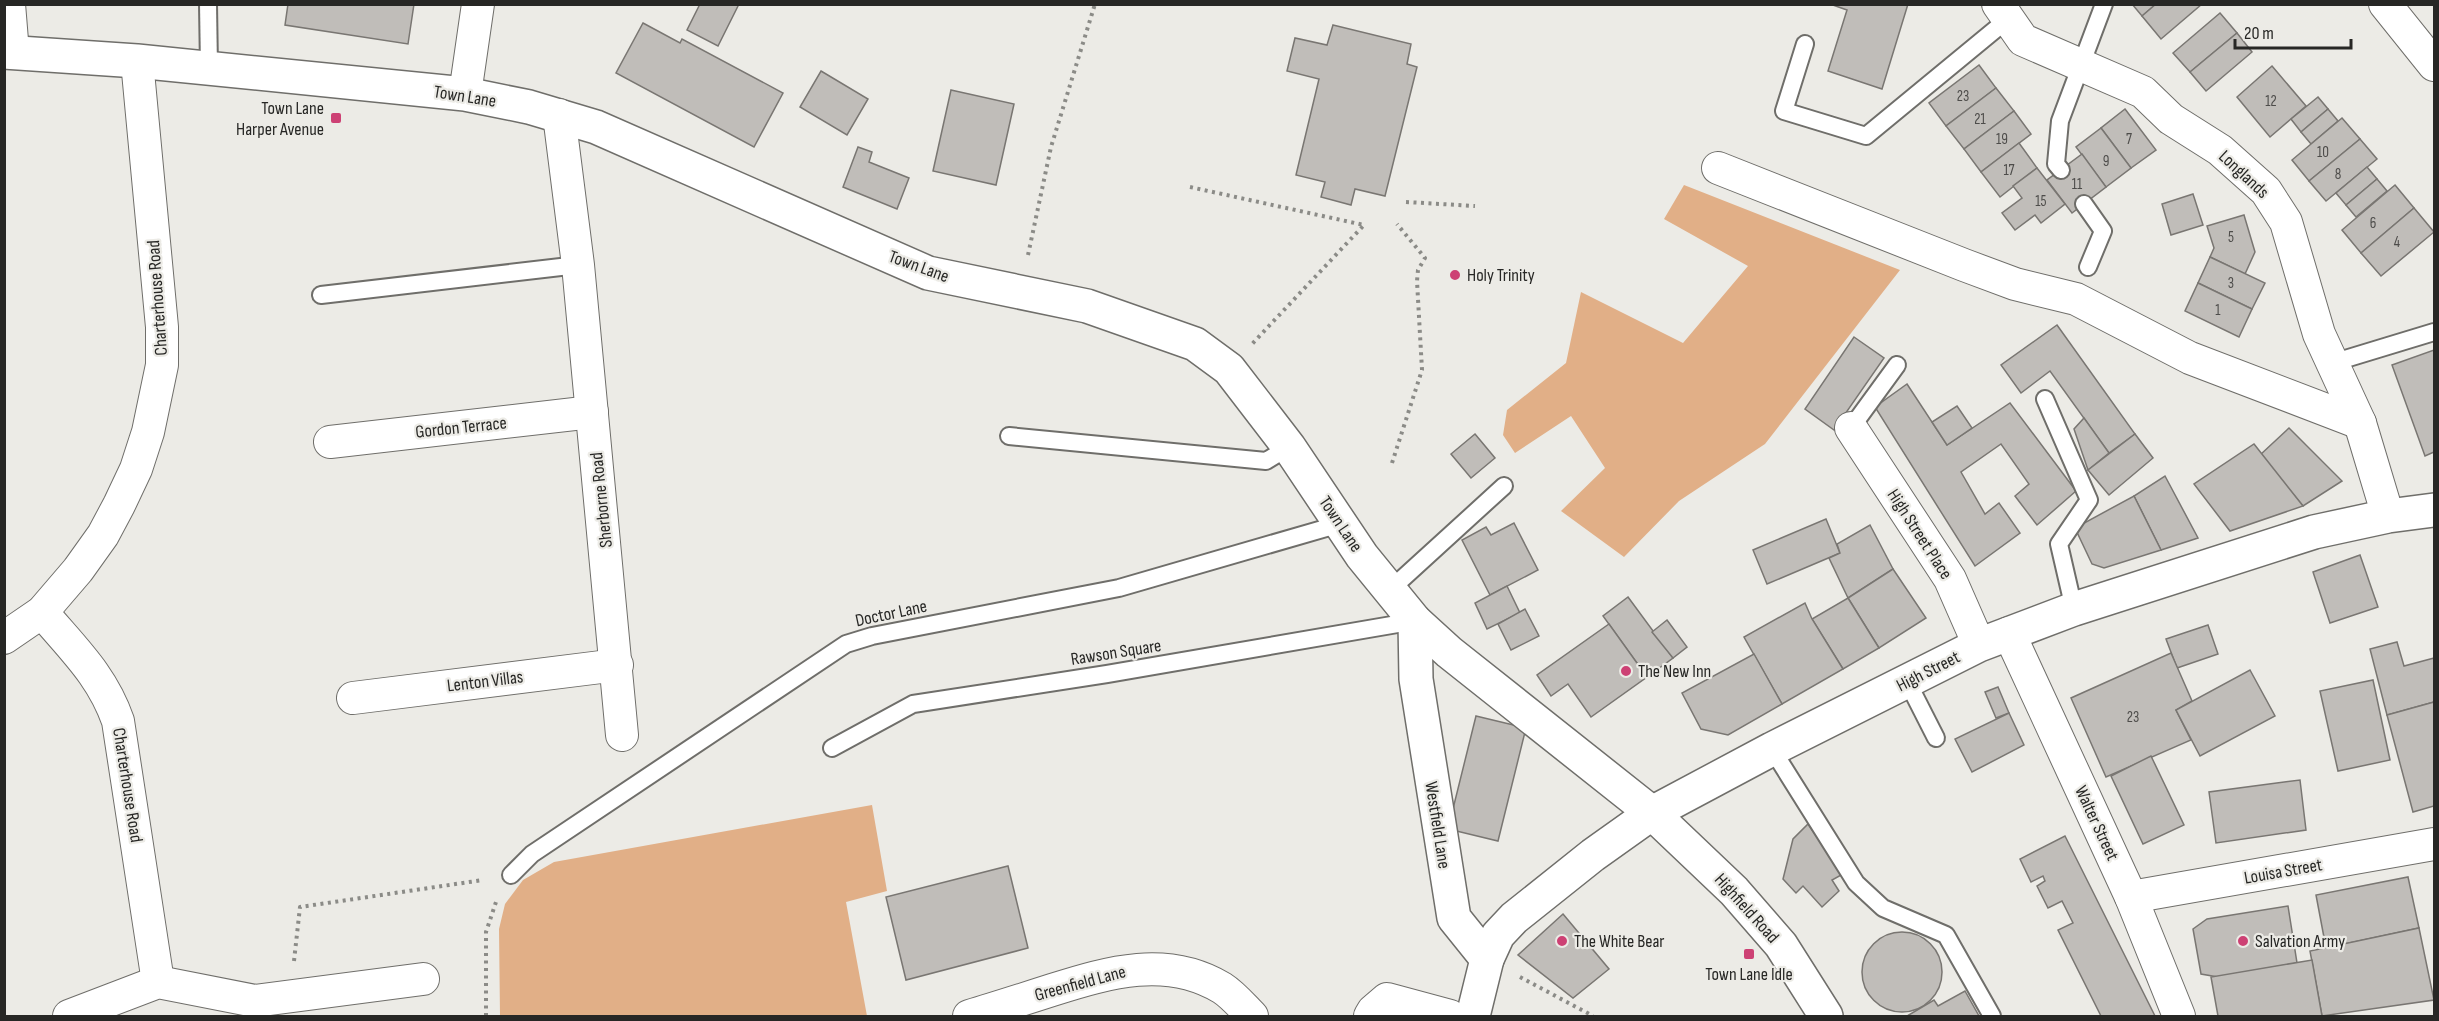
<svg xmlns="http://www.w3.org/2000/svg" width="2439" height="1021" viewBox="0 0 2439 1021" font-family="'Sofia Sans Condensed',sans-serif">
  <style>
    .green { fill: #e1af87 }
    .building { fill: #c0bdb9; stroke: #797672; stroke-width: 1.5 }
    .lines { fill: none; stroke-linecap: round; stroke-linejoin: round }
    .service-casing { stroke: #6f6e6a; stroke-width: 20 }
    .minor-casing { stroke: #6f6e6a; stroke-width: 34 }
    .tertiary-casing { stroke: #6f6e6a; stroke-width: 36 }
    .path { stroke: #8b8b87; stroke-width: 4; stroke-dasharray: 3 4.5; stroke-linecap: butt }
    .service { stroke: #fff; stroke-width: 16 }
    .minor { stroke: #fff; stroke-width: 32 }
    .tertiary { stroke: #fff; stroke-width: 33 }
    .poi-dot { fill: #cd4174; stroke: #ecebe6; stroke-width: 2 }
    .labels { text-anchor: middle; stroke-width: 4.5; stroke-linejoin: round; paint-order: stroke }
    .number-label { font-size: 15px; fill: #4d4c4a }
    .street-label { font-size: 18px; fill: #272725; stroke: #ecebe6 }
    .poi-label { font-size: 18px; fill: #272725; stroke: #ecebe6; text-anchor: start }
  </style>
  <rect width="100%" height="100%" fill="#ecebe6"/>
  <g class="green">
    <path d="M1684 185 1900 270 1765 444 1679 501 1624 557 1561 511 1605 468 1571 416 1515 453 1503 435 1507 410 1566 363 1581 292 1683 343 1748 266 1664 219Z"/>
    <path d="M872 805 887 891 846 902 867 1016H500L499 929 505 904 523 880 554 862Z"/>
  </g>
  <g class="building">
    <path d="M288 4H414L408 44 285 25Z"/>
    <path d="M700 4H739L718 46 687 30Z"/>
    <path d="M1830 4H1908L1882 89 1828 71 1847 10Z"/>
    <path d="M2132 4H2156L2142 16Z"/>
    <path d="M2156 4H2202L2161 39 2142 16Z"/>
    <path d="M2220 13 2237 33 2190 72 2173 53Z"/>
    <path d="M643 23 680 43 682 39 783 93 754 147 616 73Z"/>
    <path d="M1333 25 1411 44 1407 64 1417 67 1385 196 1355 189 1351 205 1321 197 1325 182 1296 175 1319 79 1287 71 1295 38 1327 45Z"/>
    <path d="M2237 33 2252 52 2206 91 2190 72Z"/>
    <path d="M1979 65 1996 88 1946 126 1929 103Z"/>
    <path d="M2272 66 2306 106 2270 137 2237 97Z"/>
    <path d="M821 71 868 99 847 135 800 107Z"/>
    <path d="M1996 88 2014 111 1964 149 1946 126Z"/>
    <path d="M951 90 1014 104 996 185 933 171Z"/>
    <path d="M2318 97 2328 109 2301 132 2291 119Z"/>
    <path d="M2125 109 2156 150 2131 168 2101 128Z"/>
    <path d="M2328 109 2338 121 2311 144 2301 132Z"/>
    <path d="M2014 111 2031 134 1981 172 1964 149Z"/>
    <path d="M2342 118 2360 139 2309 181 2292 160Z"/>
    <path d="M2101 128 2131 168 2106 187 2076 147Z"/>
    <path d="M2360 139 2377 159 2326 201 2309 181Z"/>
    <path d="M2019 143 2037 168 2000 197 1981 172Z"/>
    <path d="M858 147 872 152 869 162 909 178 897 209 843 187Z"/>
    <path d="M2082 154 2106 187 2072 213 2047 180Z"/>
    <path d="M2367 167 2377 179 2346 205 2336 193Z"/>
    <path d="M2037 168 2065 204 2041 223 2035 215 2015 230 2002 213 2022 198 2013 186Z"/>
    <path d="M2377 179 2387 191 2356 217 2346 205Z"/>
    <path d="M2395 185 2414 208 2361 253 2342 230Z"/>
    <path d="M2193 194 2203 225 2171 235 2162 204Z"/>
    <path d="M2414 208 2434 232 2381 276 2361 253Z"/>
    <path d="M2244 215 2255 252 2245 274 2210 257 2214 248 2207 226Z"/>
    <path d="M2210 257 2265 283 2252 309 2198 283Z"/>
    <path d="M2198 283 2252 309 2239 337 2185 311Z"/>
    <path d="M2057 325 2135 434 2109 453 2050 371 2021 393 2001 365Z"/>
    <path d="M1854 337 1884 358 1834 430 1805 409Z"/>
    <path d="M2434 350V452L2425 456 2392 365Z"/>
    <path d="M1907 384 1947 445 2010 403 2076 491 2037 525 2015 496 2029 484 2001 444 1961 472 1985 514 1999 503 2020 533 1975 566 1875 407Z"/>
    <path d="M1957 406 1972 428 1947 445 1932 422Z"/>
    <path d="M2084 418 2109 453 2088 470 2074 429Z"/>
    <path d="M2289 428 2342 481 2303 506 2260 455Z"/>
    <path d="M1475 434 1495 458 1471 478 1451 454Z"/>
    <path d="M2135 434 2153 458 2109 495 2088 470Z"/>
    <path d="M2254 444 2303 506 2230 531 2194 484Z"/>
    <path d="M2165 476 2198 538 2161 550 2134 496Z"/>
    <path d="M2134 496 2161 550 2104 568 2092 564 2075 528Z"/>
    <path d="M1826 519 1840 553 1767 584 1753 550Z"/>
    <path d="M1514 523 1538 570 1490 595 1462 540 1486 527 1491 535Z"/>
    <path d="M1870 525 1893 569 1848 598 1829 558 1840 553 1837 544Z"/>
    <path d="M2360 555 2378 607 2330 623 2313 572Z"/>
    <path d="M1893 569 1926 618 1879 648 1848 598Z"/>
    <path d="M1507 586 1520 613 1487 629 1475 603Z"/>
    <path d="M1628 597 1673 658 1647 677 1603 616Z"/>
    <path d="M1848 598 1879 648 1843 669 1812 619Z"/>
    <path d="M1805 603 1812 619 1843 669 1782 704 1744 637Z"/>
    <path d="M1525 609 1539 636 1511 650 1498 624Z"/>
    <path d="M1667 620 1687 647 1673 658 1652 632Z"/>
    <path d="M1609 624 1647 677 1591 717 1568 684 1551 696 1537 675Z"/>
    <path d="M2208 625 2218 654 2177 668 2166 639Z"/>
    <path d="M2397 642 2404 666 2434 658V702L2387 715 2370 649Z"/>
    <path d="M2171 653 2192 701 2176 710 2191 740 2106 777 2071 698Z"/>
    <path d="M1754 654 1782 704 1728 735 1701 729 1682 693Z"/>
    <path d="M2250 670 2275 716 2200 756 2176 710Z"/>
    <path d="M2373 680 2390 760 2338 771 2320 691Z"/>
    <path d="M1998 687 2009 713 1996 718 1985 692Z"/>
    <path d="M2434 702V806L2413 812 2387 715Z"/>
    <path d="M2009 713 2024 745 1972 772 1955 739Z"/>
    <path d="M1476 716 1526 728 1498 841 1448 829Z"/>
    <path d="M2151 756 2184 825 2143 844 2111 776Z"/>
    <path d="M2300 780 2306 830 2216 843 2209 792Z"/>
    <path d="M1808 824 1843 874 1832 880 1839 891 1822 907 1803 886 1796 893 1783 879 1793 839Z"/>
    <path d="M2065 836 2155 1016H2101L2058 930 2073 923 2062 901 2048 908 2037 886 2045 881 2043 876 2031 882 2020 859Z"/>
    <path d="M1008 866 1028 948 906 980 886 897Z"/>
    <path d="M2408 877 2419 928 2326 948 2316 895Z"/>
    <path d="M2288 906 2297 963 2218 977 2201 974 2193 929 2207 919Z"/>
    <path d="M1563 914 1609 969 1573 998 1518 955Z"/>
    <path d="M2419 928 2434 1000 2322 1016 2310 951Z"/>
    <circle cx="1902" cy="972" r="40"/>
    <path d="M2312 960 2322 1016H2218L2211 977Z"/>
    <path d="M1965 991 1979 1016H1907L1934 1000 1938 1006Z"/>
  </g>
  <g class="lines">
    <g class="service-casing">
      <g id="service">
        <path d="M208 4 209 68"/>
        <path d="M1805 44 1784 111 1866 136 2008 19"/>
        <path d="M2061 170 2056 164 2060 121 2104 4"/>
        <path d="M2084 204 2103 231 2088 267"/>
        <path d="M321 295 578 265"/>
        <path d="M2332 363 2434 332"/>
        <path d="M2045 399 2089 500 2059 544 2074 609"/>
        <path d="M1851 428 1897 365"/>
        <path d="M1009 436 1266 461 1289 447"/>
        <path d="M1391 589 1504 486"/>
        <path d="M1907 681 1936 738"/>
        <path d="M832 748 913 704 1107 674 1415 621"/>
        <path d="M1772 749 1856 883 1883 908 1946 935 1992 1016"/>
        <path d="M511 875 532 854 846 644 872 636 1119 588 1340 524"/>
      </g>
    </g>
    <g class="minor-casing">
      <g id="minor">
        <path d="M9 4 13 53"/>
        <path d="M1998 4 2023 40 2143 92 2171 119 2220 150 2266 191 2286 222 2319 334 2360 423 2388 516"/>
        <path d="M2385 4 2434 65"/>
        <path d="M465 94 478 4"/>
        <path d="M559 115 578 265 622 735"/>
        <path d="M1718 168 1964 265 2015 284 2076 299 2190 358 2360 423"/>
        <path d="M1851 428 1950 579 1979 645"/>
        <path d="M330 442 592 412"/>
        <path d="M42 612C73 649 102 675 118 721L158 982"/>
        <path d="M2009 633 2131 897 2179 1016"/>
        <path d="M4 638 42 612 78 570 103 535 119 505 136 469 148 432 162 365V327L137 61"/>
        <path d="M353 698 617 665"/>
        <path d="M2131 897 2434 844"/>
        <path d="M69 1016 158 982 255 1001 423 979"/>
        <path d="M969 1016C996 1008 1024 999 1052 990 1109 972 1167 955 1222 988 1233 995 1243 1007 1252 1016"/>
        <path d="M1370 1016 1373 1011 1387 999 1450 1016"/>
      </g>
    </g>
    <g class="tertiary-casing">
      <g id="tertiary">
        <path d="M4 52 137 61 465 94 529 107 596 127 928 273 1087 306 1195 344 1229 369 1289 447 1362 556 1415 621 1449 652 1652 813 1734 891 1781 945 1826 1016"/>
        <path d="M1415 621 1416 679 1454 918 1487 959 1473 1016"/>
        <path d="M1487 959 1498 935 1514 918 1593 855 1652 813 1772 749 1979 645 2074 609 2314 532 2388 516 2434 510"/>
      </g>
    </g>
    <g class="path">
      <path d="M1190 187 1364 225 1252 344"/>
      <path d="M1406 202 1475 206"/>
      <path d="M1028 255 1051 147 1095 4"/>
      <path d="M1392 463 1422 370 1417 281 1418 270 1425 258 1397 224"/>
      <path d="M294 961 300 907 483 880"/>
      <path d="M1520 977 1593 1016"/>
      <path d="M486 1016V932L497 899"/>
    </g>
    <use href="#service" class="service"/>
    <use href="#minor" class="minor"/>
    <use href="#tertiary" class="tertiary"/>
  </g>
  <g class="poi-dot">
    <rect x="330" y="112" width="12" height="12" rx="3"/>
    <circle cx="1455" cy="275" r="6"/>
    <circle cx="1626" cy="671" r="6"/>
    <circle cx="1562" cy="941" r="6"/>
    <circle cx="2243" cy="941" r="6"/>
    <rect x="1743" y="948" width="12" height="12" rx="3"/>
  </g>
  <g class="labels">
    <g class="number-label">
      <text x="1963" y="101">23</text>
      <text x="2271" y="106">12</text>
      <text x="1980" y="124">21</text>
      <text x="2002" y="144">19</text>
      <text x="2129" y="144">7</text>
      <text x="2323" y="157">10</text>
      <text x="2106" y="166">9</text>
      <text x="2009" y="175">17</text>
      <text x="2338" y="179">8</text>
      <text x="2077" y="189">11</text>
      <text x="2041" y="206">15</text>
      <text x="2373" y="228">6</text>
      <text x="2231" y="242">5</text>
      <text x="2397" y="247">4</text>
      <text x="2231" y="288">3</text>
      <text x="2218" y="315">1</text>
      <text x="2133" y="722">23</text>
    </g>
    <g class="street-label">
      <text transform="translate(465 96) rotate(9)" y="6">Town Lane</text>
      <text transform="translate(2244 174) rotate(43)" y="6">Longlands</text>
      <text transform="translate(919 266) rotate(20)" y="6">Town Lane</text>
      <text transform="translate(157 298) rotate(-94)" y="6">Charterhouse Road</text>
      <text transform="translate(461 427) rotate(-6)" y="6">Gordon Terrace</text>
      <text transform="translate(601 500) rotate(-96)" y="6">Sherborne Road</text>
      <text transform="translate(1341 524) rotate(56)" y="6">Town Lane</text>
      <text transform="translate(1920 534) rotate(57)" y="6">High Street Place</text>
      <text transform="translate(891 613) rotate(-12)" y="6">Doctor Lane</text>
      <text transform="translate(1116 652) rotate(-9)" y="6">Rawson Square</text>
      <text transform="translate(1928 671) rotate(-27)" y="6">High Street</text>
      <text transform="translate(485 681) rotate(-7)" y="6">Lenton Villas</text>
      <text transform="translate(128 785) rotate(81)" y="6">Charterhouse Road</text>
      <text transform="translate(2097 823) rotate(65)" y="6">Walter Street</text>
      <text transform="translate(1438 825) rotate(81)" y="6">Westfield Lane</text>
      <text transform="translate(2283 871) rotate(-10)" y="6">Louisa Street</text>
      <text transform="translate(1747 908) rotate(48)" y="6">Highfield Road</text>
      <text transform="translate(1080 983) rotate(-15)" y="6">Greenfield Lane</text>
    </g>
    <g class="poi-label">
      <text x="324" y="114" text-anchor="end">Town Lane<tspan x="324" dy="21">Harper Avenue</tspan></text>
      <text x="1467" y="281">Holy Trinity</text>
      <text x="1638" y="677">The New Inn</text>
      <text x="1574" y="947">The White Bear</text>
      <text x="2255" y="947">Salvation Army</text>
      <text x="1749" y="980" text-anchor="middle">Town Lane Idle</text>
    </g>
  </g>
  <rect width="2439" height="1021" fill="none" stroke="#272725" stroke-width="12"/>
  <path d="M2235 39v9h116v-9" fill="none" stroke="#272725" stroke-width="3"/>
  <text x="2244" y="39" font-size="18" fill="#272725" stroke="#ecebe6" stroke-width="4.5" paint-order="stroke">20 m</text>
</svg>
